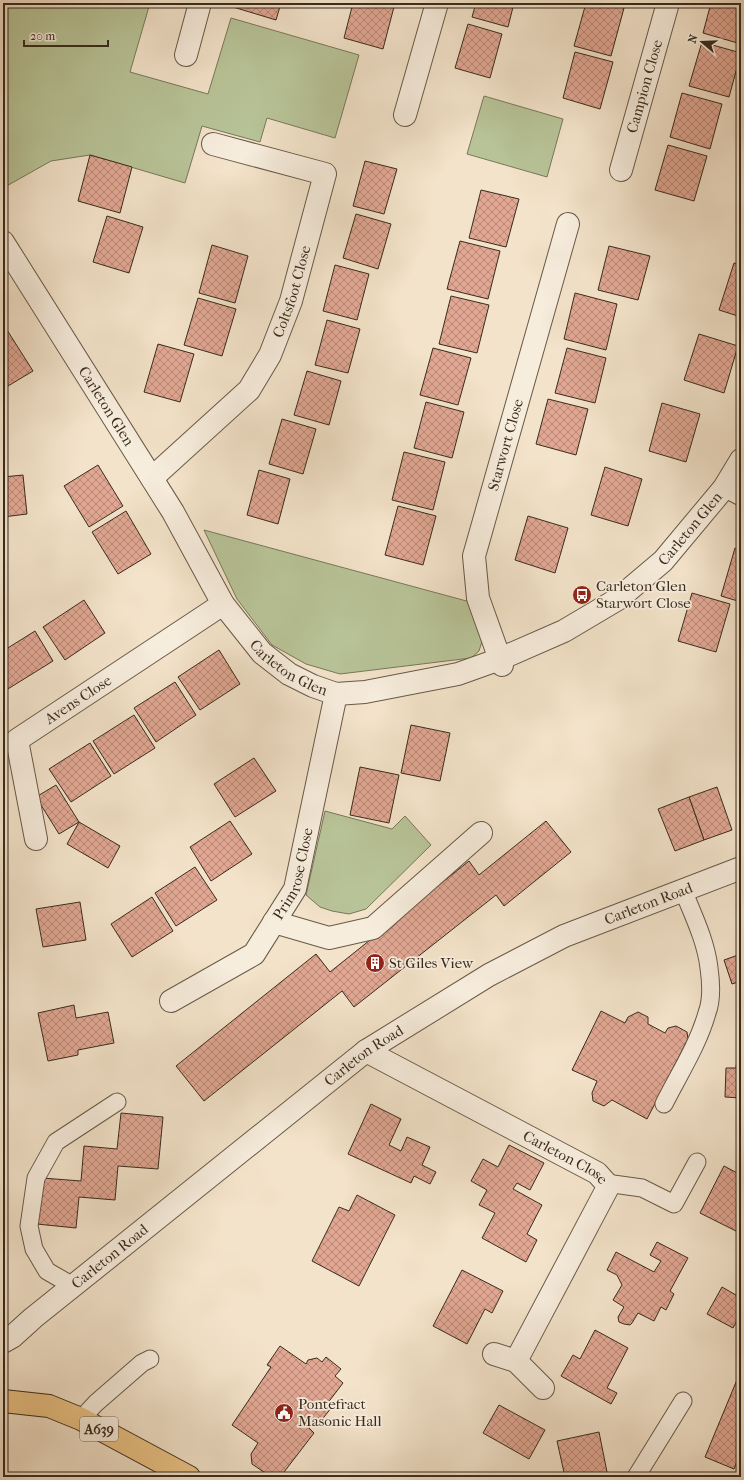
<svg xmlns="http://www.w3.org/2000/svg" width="744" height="1480" viewBox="0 0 744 1480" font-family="'IM FELL French Canon',serif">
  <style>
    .green { fill: #b8c498; stroke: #78785a }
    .building { fill: url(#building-cross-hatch); stroke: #392b1d }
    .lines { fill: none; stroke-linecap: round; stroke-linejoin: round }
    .service-casing { stroke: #685948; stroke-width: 19 }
    .minor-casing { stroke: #685948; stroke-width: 24 }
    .tertiary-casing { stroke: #685948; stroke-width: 24 }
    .trunk-casing { stroke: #392b1d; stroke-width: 24 }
    .service { stroke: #f7eddd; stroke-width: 17 }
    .minor { stroke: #f7eddd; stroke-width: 22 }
    .tertiary { stroke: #f7eddd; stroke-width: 22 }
    .trunk { stroke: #eac285; stroke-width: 22 }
    .labels { text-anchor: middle; stroke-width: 3.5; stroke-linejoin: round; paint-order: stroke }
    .shield { fill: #f7eddd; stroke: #726557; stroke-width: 1 }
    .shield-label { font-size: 14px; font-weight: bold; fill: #392b1d }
    .street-label { font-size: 15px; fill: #392b1d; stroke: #f7eddd }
    .poi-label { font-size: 15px; fill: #392b1d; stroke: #f7eddd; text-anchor: start }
  </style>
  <defs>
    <pattern id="building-cross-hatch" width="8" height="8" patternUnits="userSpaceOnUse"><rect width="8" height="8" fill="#e1a793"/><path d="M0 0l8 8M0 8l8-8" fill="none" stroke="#b78877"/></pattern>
  </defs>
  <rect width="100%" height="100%" fill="#f3e3ca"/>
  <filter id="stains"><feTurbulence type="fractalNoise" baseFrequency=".005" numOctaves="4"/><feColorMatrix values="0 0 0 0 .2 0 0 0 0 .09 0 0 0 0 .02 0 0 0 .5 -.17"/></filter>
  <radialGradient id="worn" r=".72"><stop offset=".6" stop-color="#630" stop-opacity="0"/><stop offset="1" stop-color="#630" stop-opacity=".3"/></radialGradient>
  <g class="green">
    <path d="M8 3H150L130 72 208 94 231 18 359 55 335 138 267 118 260 142 202 126 185 183 90 155 51 161 3 188V21Z"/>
    <path d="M484 96 563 119 547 177 467 154Z"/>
    <path d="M204 530 474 603 483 638 479 651 471 658 340 674 306 664 272 645 237 599Z"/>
    <path d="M325 811 392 829 405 816 431 845 366 909 349 914 332 911 320 907 306 895Z"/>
  </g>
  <g class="building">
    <path d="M235 3H281L276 20 233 7Z"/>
    <path d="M353 3H395L383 49 344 38Z"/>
    <path d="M476 3H514L508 27 472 17Z"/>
    <path d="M586 3H607L624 8 611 56 574 46Z"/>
    <path d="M711 3H741V44L703 33Z"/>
    <path d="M468 24 502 34 490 78 455 68Z"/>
    <path d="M702 42 741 53 729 97 689 86Z"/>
    <path d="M575 52 613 62 600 109 563 98Z"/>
    <path d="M682 93 722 104 710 149 670 137Z"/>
    <path d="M668 145 707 156 694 201 655 190Z"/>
    <path d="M90 155 132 167 120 213 78 201Z"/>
    <path d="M365 161 397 169 384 214 353 206Z"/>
    <path d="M481 190 519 199 506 247 469 238Z"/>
    <path d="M356 214 391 224 378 269 343 258Z"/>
    <path d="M107 216 143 227 129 273 93 262Z"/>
    <path d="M460 241 500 251 488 299 447 289Z"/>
    <path d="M212 245 248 256 235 303 199 293Z"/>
    <path d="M609 246 650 256 638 300 598 290Z"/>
    <path d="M734 263 741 265V317L719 310Z"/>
    <path d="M335 265 369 274 357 320 323 311Z"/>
    <path d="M575 293 617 304 606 350 564 339Z"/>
    <path d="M451 296 489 305 477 353 439 344Z"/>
    <path d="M198 298 236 309 222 356 184 345Z"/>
    <path d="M327 320 360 329 348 373 315 365Z"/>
    <path d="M7 330 33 371 3 389V332Z"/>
    <path d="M699 334 738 346 724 393 684 380Z"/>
    <path d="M158 344 194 354 180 402 144 392Z"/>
    <path d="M433 348 471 358 458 405 420 395Z"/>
    <path d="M567 348 606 358 595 403 555 393Z"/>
    <path d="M307 371 341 381 329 425 294 415Z"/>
    <path d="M548 399 588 409 576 455 536 444Z"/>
    <path d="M426 402 464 412 452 458 414 448Z"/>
    <path d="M662 403 700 414 686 462 649 451Z"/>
    <path d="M282 419 316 429 303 474 269 464Z"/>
    <path d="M404 452 445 462 433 510 392 500Z"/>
    <path d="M98 465 123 506 89 527 64 486Z"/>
    <path d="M605 467 642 479 628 526 591 515Z"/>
    <path d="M259 470 290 479 278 524 247 515Z"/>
    <path d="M23 475 27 514 3 517V477Z"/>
    <path d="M398 506 436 516 423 565 385 555Z"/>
    <path d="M126 511 151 554 118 574 92 532Z"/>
    <path d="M528 516 568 528 555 573 515 560Z"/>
    <path d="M735 548 741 550V602L721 596Z"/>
    <path d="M692 593 730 604 716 652 678 641Z"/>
    <path d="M84 600 105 633 65 660 43 627Z"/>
    <path d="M35 631 53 661 3 692V651Z"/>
    <path d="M219 650 240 684 200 710 178 677Z"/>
    <path d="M175 682 196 715 156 742 134 708Z"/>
    <path d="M134 715 155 748 114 774 93 741Z"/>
    <path d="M411 725 450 733 440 781 401 773Z"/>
    <path d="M90 743 111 776 71 802 49 769Z"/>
    <path d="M254 758 276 791 235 817 214 784Z"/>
    <path d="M360 767 399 775 389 823 350 815Z"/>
    <path d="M56 785 79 822 59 834 36 797Z"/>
    <path d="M717 787 732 830 704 840 689 797Z"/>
    <path d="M689 797 704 840 675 851 658 809Z"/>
    <path d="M230 821 252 854 211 881 190 847Z"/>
    <path d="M546 821 571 852 504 906 496 895 354 1007 342 991 204 1101 176 1066 316 954 330 972 469 861 479 875Z"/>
    <path d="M79 822 120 846 108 868 67 844Z"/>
    <path d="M195 867 217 900 176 926 155 893Z"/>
    <path d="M152 897 173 931 132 957 111 924Z"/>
    <path d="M80 902 86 940 43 947 36 909Z"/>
    <path d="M741 954V981L732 984 724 960Z"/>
    <path d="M74 1005 76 1018 108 1012 114 1043 78 1050V1055L48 1061 38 1013Z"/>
    <path d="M601 1011 625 1023 628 1017 638 1012 648 1017V1024L665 1033 668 1028 676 1026 687 1032 688 1039 647 1119 612 1100 604 1106 593 1101 592 1093 597 1081 572 1070Z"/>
    <path d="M737 1058H741V1098L725 1097 726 1068H736Z"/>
    <path d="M371 1104 401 1119 389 1145 401 1151 407 1137 430 1147 422 1165 436 1172 430 1184 414 1176 411 1183 348 1154Z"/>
    <path d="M121 1113 163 1117 158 1169 118 1166 115 1200 79 1197 76 1228 37 1224 42 1178 81 1181 84 1146 117 1149Z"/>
    <path d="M509 1145 544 1163 530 1190 517 1183 513 1189 542 1205 527 1234 537 1240 526 1262 482 1238 495 1213 479 1205 487 1190 471 1181 483 1159 498 1167Z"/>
    <path d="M724 1166 741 1175V1227L738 1232 700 1213Z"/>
    <path d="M357 1195 395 1215 359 1286 312 1261 339 1207 349 1211Z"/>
    <path d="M657 1242 688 1258 670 1291 674 1294 666 1310 661 1307 654 1321 638 1313 632 1323 630 1325 624 1324 619 1322 618 1317 624 1307 613 1300 622 1285 617 1275 607 1270 616 1252 654 1272 661 1261 650 1255Z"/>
    <path d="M462 1270 503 1291 492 1313 485 1309 467 1344 433 1326Z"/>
    <path d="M722 1287 741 1298V1313L733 1328 707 1314Z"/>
    <path d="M595 1330 628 1348 607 1388 617 1393 611 1404 561 1376 573 1355 580 1359Z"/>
    <path d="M280 1346 306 1364 308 1360 317 1358 322 1362 326 1357 341 1369 335 1376 343 1383 327 1404 332 1407 320 1422 316 1419 309 1428 314 1433 281 1476 271 1477 252 1464 251 1454 258 1443 232 1425 271 1367 267 1365Z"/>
    <path d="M739 1375 741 1376V1452L734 1469 705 1457Z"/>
    <path d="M499 1405 545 1430 529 1459 483 1433Z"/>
    <path d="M599 1432 608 1477H565L557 1441Z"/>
  </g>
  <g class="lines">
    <g class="service-casing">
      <g id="service">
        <path d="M724 488 741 497"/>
        <path d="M664 1104C679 1074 698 1045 707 1013 712 1000 711 982 709 968 706 941 693 915 683 890"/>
        <path d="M606 1183 642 1188 674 1204 697 1162"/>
        <path d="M73 1286 47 1271 34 1249 29 1226 36 1178 56 1142 117 1102"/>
        <path d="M81 1419 96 1403 142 1363 150 1359"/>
        <path d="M636 1477 683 1401"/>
      </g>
    </g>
    <g class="minor-casing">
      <g id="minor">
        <path d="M186 55 200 3"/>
        <path d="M405 115 437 3"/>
        <path id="s1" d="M621 170 668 3"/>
        <path id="s2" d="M3 242 173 512 223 604 262 653 289 674 313 686 336 694 365 692 458 674 500 659 564 631 618 599 663 561 724 488 741 460"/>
        <path id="s3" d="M152 478 249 390 270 355 291 301 325 174 213 144"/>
        <path id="s4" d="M502 665 478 598 474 556 568 224"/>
        <path id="s5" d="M36 839 17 740 223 604"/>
        <path d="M274 922 329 938 373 928 481 833"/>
        <path id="s6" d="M171 1001 254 954 295 889 336 694"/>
        <path id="s7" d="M366 1051 597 1173 606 1183 607 1189 516 1361"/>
        <path d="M494 1354 516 1361 543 1388"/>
      </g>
    </g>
    <g class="tertiary-casing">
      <g id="tertiary">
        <path id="s8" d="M3 1342 12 1337 33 1318 366 1051 489 975 564 936 741 868"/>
      </g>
    </g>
    <g class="trunk-casing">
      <path id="trunk" d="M3 1401 49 1406 81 1419 189 1477"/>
    </g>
    <use href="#service" class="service"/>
    <use href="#minor" class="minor"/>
    <use href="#tertiary" class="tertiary"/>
    <use href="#trunk" class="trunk"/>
  </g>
  <defs>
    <g id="bus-disc" transform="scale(1)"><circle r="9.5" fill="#8f2418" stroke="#f7eddd"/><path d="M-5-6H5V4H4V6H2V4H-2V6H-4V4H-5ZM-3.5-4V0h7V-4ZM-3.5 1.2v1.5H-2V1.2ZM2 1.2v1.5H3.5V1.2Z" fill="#fff"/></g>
    <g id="building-disc" transform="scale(1)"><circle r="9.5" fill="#8f2418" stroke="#f7eddd"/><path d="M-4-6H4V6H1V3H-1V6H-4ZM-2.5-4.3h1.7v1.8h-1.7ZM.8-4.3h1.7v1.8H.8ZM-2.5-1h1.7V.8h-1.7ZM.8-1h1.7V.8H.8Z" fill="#fff"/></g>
    <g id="civic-disc" transform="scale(1)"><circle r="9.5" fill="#8f2418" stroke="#f7eddd"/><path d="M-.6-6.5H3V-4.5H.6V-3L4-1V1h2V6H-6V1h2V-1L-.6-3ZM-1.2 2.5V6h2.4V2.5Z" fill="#fff"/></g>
  </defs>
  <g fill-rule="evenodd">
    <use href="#bus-disc" x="582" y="595"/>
    <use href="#building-disc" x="375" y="963"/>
    <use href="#civic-disc" x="284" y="1413"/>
  </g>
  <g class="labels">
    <rect class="shield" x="80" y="1417" width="38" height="24" rx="3"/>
    <g class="shield-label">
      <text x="99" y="1434">A639</text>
    </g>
    <g class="street-label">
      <text dy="5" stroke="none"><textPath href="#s1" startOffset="87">Campion Close</textPath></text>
      <text dy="5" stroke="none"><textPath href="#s3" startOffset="239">Coltsfoot Close</textPath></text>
      <text dy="5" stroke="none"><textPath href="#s2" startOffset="194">Carleton Glen</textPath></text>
      <text dy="5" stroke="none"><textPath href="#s4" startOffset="229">Starwort Close</textPath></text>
      <text dy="5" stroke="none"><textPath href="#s2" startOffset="974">Carleton Glen</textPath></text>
      <text dy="5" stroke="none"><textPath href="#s2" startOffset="517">Carleton Glen</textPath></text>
      <text dy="5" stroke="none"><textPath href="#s5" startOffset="174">Avens Close</textPath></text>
      <text dy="5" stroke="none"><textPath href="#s6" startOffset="186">Primrose Close</textPath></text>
      <text dy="5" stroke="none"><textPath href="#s8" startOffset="785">Carleton Road</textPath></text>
      <text dy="5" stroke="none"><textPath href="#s8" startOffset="461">Carleton Road</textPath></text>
      <text dy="5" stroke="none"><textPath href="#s7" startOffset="226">Carleton Close</textPath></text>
      <text dy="5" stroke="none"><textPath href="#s8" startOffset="137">Carleton Road</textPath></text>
    </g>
    <g class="poi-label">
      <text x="596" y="591">Carleton Glen<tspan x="596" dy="17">Starwort Close</tspan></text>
      <text x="389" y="968">St Giles View</text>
      <text x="298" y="1409">Pontefract<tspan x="298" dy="17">Masonic Hall</tspan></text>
    </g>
  </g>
  <rect width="744" height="1480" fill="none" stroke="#f3e3ca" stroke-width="16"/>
  <rect x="4" y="4" width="736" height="1472" fill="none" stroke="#392b1d" stroke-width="2"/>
  <rect x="8" y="8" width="728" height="1464" fill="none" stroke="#392b1d"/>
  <g transform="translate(702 42) rotate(289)" stroke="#f7eddd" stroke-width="3" paint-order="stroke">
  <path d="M0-3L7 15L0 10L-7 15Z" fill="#392b1d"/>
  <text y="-6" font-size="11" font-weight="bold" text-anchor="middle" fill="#392b1d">N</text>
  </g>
  <path d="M24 40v6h84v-6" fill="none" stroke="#392b1d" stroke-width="2"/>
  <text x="30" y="40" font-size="12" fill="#392b1d" stroke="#f7eddd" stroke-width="3" paint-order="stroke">20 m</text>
  <rect width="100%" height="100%" filter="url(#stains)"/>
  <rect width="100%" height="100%" fill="url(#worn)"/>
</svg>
